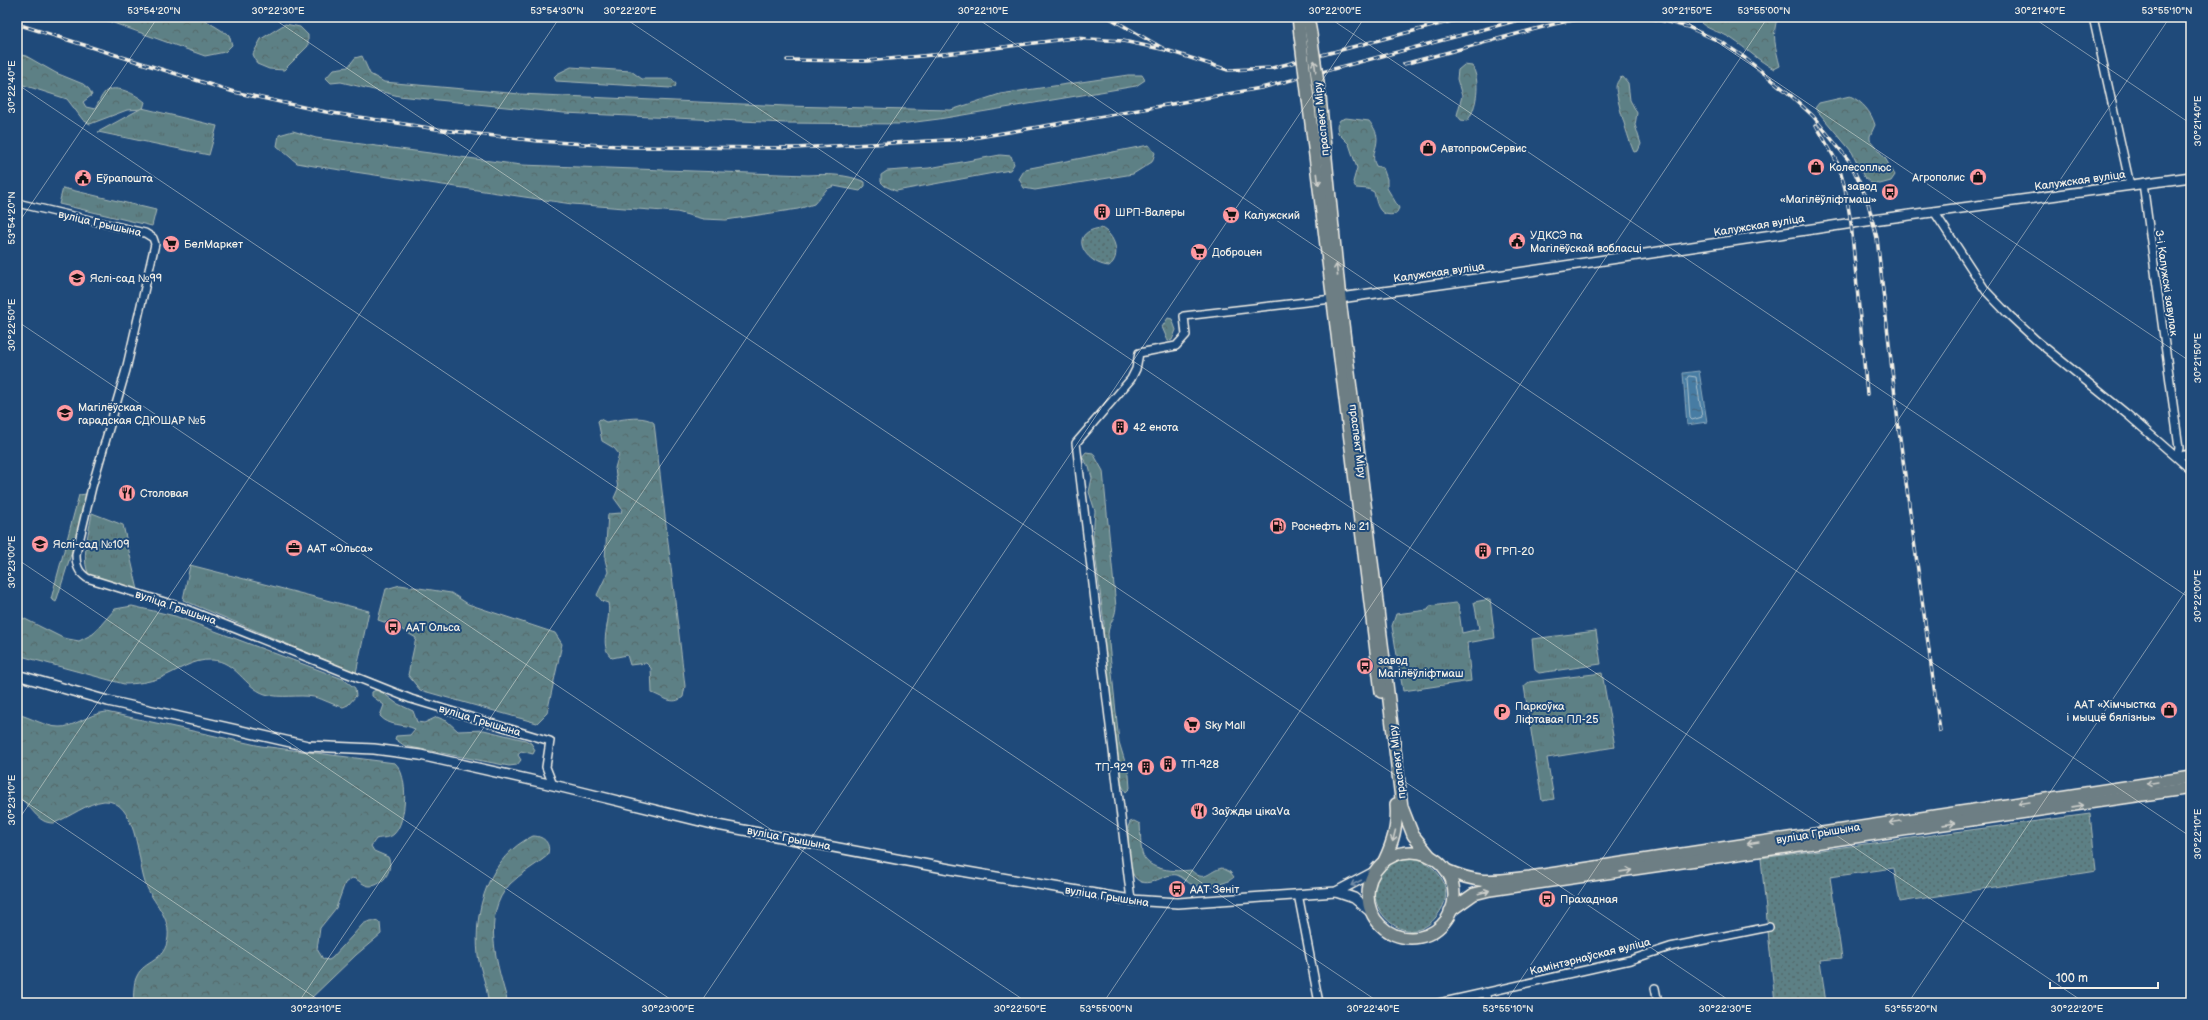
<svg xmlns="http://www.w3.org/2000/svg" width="2208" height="1020" viewBox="0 0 2208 1020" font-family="'Balsamiq Sans',sans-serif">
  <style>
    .grass { fill: url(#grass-dots); stroke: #a8b8b6 }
    .forest { fill: url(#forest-crowns); stroke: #a8b8b6 }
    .park { fill: url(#park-tufts); stroke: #a8b8b6 }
    .water { fill: url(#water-ripples); stroke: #8cabbf }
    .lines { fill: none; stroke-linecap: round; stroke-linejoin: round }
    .shore { stroke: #aec2cc; stroke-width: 1 }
    .minor-casing { stroke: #f4f1e8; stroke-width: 10 }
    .tertiary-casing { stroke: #f4f1e8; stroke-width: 12 }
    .primary-casing { stroke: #f4f1e8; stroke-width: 14 }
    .minor { stroke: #1f4a7a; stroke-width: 7 }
    .tertiary { stroke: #1f4a7a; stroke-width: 9 }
    .primary { stroke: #6d7e84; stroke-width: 11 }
    .rail-casing { stroke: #f4f1e8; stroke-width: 3.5 }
    .rail { stroke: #1f4a7a; stroke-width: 2; stroke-dasharray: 6; stroke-linecap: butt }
    .primary-bridge-casing { stroke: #f4f1e8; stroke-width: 14; stroke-linecap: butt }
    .primary-bridge { stroke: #6d7e84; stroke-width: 11 }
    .oneway { stroke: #ccceca }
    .oneway2 { stroke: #748da6 }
    .ticks { fill: none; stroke: #f4f1e8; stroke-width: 1; stroke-opacity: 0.45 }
    .labels { text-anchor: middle; stroke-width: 4; stroke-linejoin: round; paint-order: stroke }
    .street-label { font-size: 11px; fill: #f4f1e8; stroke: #1f4a7a }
    .poi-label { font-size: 11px; fill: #f4f1e8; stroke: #1f4a7a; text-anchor: start }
    .neatline { fill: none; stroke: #f4f1e8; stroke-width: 1.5 }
    .ticks-label { font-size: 10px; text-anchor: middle; fill: #f4f1e8 }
  </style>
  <defs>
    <pattern id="grass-dots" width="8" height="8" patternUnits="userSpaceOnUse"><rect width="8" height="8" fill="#5d8085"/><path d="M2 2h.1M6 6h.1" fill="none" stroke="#546769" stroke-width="1.8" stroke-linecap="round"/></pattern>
    <pattern id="forest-crowns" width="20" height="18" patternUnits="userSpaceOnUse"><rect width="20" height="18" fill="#5d8085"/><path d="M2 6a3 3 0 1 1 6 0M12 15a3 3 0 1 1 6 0" fill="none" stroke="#546769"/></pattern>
    <pattern id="park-tufts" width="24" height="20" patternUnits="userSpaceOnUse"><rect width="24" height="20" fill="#5d8085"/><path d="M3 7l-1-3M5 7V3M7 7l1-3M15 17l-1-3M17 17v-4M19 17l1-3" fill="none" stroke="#546769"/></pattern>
    <pattern id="water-ripples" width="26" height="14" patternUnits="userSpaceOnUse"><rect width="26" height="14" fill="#467ca3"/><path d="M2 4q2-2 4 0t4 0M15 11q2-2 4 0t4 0" fill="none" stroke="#476579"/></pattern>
  </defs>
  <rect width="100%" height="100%" fill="#1f4a7a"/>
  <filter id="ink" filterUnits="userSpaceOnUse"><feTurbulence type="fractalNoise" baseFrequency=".025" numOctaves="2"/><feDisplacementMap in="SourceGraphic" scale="8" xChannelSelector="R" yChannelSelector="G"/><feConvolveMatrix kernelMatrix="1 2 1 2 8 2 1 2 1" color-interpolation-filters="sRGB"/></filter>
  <g filter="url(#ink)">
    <g class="grass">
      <path d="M1101 228C1115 234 1122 257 1109 266 1085 264 1066 232 1101 228Z"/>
      <path d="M2090 814 2096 871 1900 902 1894 868 1830 877 1842 958 1820 960 1826 1003H1775L1761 858Z"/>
      <path d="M1404 855C1428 857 1456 882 1442 908 1407 972 1333 881 1404 855Z"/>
    </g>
    <g class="forest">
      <path d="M97 17H200L229 35 232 45 225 52 205 56Z"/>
      <path d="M1733 17H1778C1771 34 1776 49 1780 66L1774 69C1759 61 1747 49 1732 39 1722 32 1710 31 1701 23L1705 18 1726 21Z"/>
      <path d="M285 24 300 27 308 35V46L284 70 269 69 257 64 253 54 261 39Z"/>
      <path d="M17 54 26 56 56 73 83 84 89 89 92 95 83 102 86 107 95 109C98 104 101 96 105 92 115 83 137 95 145 102L143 109 127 110 90 124 83 120 67 99 17 83Z"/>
      <path d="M362 56 370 74 384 82 520 94 786 106 951 110 1000 94 1128 75H1142L1145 80 1136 86 939 119 900 124 785 123 564 113 399 96 341 82 331 83 326 78 334 69 348 67 355 58Z"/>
      <path d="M1464 65 1472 66C1481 80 1477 109 1467 121L1461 120 1457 115 1462 96 1457 79 1458 70Z"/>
      <path d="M571 67 631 71 642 79H672L676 84 675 87 670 88 556 81 554 77 557 74Z"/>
      <path d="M1623 77 1628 83 1630 100 1637 113 1635 125 1641 144 1638 151 1634 152C1629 142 1616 98 1616 87 1616 84 1618 81 1620 78Z"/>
      <path d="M1850 96C1863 102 1871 112 1875 125L1870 136V140L1885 158 1895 175 1891 181 1880 184 1871 183 1864 177 1852 152 1815 108 1819 103Z"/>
      <path d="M1346 118 1369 121C1373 126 1377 132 1377 139 1377 150 1370 155 1376 166L1383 168 1387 179V188L1399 208 1396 214C1379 218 1377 205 1374 192L1368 189 1356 188 1353 182 1357 168 1349 144 1338 133 1337 126 1340 120Z"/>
      <path d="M293 131 316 138 521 165 808 175C827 174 847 174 865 182V186L860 191 834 186 827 189 814 204 798 209 726 220 703 219 677 212 572 204 314 166 297 163 277 146 279 135Z"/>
      <path d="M1149 145 1155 153 1152 162 1133 174 1035 190 1024 188 1019 179 1025 169Z"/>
      <path d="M1000 155 1011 156 1014 164 1010 170 896 191 885 186 881 182V175L887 171 929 168Z"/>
      <path d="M1168 318 1172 319 1176 330 1172 340 1168 341 1162 327Z"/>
      <path d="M600 419 606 422C619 420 644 414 654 423L685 686 683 697C673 706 663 697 652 693L651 668 646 663 630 665 627 655 612 658C597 645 612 621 608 603L602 601 597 595 608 572 605 559 608 514 621 513 622 509 614 498 618 489 615 468 619 454 614 448 602 441 598 421Z"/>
      <path d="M1086 452 1093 453 1103 471 1116 607C1115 620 1109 622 1108 634L1119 742 1129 775 1130 788 1126 792 1120 783 1102 639 1104 623 1093 537 1095 511 1089 492 1092 478 1089 467 1082 457Z"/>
      <path d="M400 585 451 593 468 604 555 633 562 644 547 713 537 723 420 690 408 675 416 638 396 626 378 620 386 589Z"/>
      <path d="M132 606 175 616 343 679 355 688 356 696 348 705 343 707C332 705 324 699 314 697 298 694 281 699 265 694 244 687 236 661 212 660 192 659 178 671 160 678 149 682 136 684 124 684L17 655V615L63 638 79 641 93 634 115 609Z"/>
      <path d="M378 689 396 703 413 711 417 722 424 723 437 717 447 721 458 731 484 730 525 740 531 743 535 750 533 754 521 751 518 755 521 760 517 765 509 766 405 746 395 739 396 736 410 735 415 729C402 723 390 727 380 716L384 705 372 696V692Z"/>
      <path d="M106 712 261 746 395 763C409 775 407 822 394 834 389 839 382 837 376 839L371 846 374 851 388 857C394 868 384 886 370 886 363 886 359 879 352 878L345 883 336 908 320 928 317 949 323 959 329 960 332 958 363 924C369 921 373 919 380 923L381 934 356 955 306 1003H133C134 995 133 983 137 976 144 960 165 963 168 937 170 913 149 900 144 879 138 859 136 799 104 801 87 803 70 817 54 823 36 824 32 804 17 797V714C30 717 46 727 59 727 73 728 88 714 106 712Z"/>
      <path d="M1134 821 1140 824C1141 833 1140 844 1142 853 1147 871 1176 872 1191 870 1205 884 1208 871 1222 868L1230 872 1234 877C1226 885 1204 889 1193 885 1187 883 1183 877 1177 875 1163 872 1146 893 1134 876 1126 864 1129 841 1128 827L1130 822Z"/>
      <path d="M533 836C545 836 552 845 547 856 535 866 521 873 510 884 480 916 498 967 508 1003H488C488 987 480 971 478 955 473 910 489 856 533 836Z"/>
    </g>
    <g class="park">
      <path d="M142 108 217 126 209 155 98 132Z"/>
      <path d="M63 188 156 210 152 226 59 204Z"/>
      <path d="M86 494 88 500 56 602 51 599 79 495Z"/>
      <path d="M92 513 123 525 138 590C125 587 108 586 96 581 76 572 90 529 92 513Z"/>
      <path d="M190 565 369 611 356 673 183 600Z"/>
      <path d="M1490 599 1495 638 1467 643 1471 681 1403 691 1392 626 1396 614 1428 610 1430 606 1456 603 1458 604 1462 633 1479 629 1474 602Z"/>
      <path d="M1596 631 1601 664 1539 673 1535 670 1532 639Z"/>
      <path d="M1602 673 1615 747 1547 758 1554 799 1542 801 1524 686 1529 682Z"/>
    </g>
    <path class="water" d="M1699 371 1707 422 1687 425 1683 373Z"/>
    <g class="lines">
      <path class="shore" d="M1689 376 1696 377 1702 417 1692 420 1690 418 1687 379Z"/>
      <g class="minor-casing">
        <g id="minor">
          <path d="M2093 17 2130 185"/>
          <path d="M2143 183 2179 448 2177 457"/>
          <path d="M17 203 145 233 153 238 155 244 126 370 92 487 76 554C76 565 78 572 87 578L181 607 411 699 550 741 546 767 553 785"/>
          <path d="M1935 213 1986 291 2008 314 2037 341 2128 415 2191 470"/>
          <path d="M2177 457 2191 453"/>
          <path d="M1298 894 1319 1003"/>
          <path d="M1131 900 1076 443 1131 379 1136 369 1139 353 1176 346 1186 335 1184 316 1332 299"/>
          <path d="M1655 988 1658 1003"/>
          <path d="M1485 992 1488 1003"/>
          <path d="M1439 1003 1630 960 1670 947 1769 927"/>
        </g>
      </g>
      <g class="tertiary-casing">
        <g id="tertiary">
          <path d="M1333 299 1504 275 1873 220 2191 177"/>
          <path d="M17 675 108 701 308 746 374 749 420 755 553 785 712 824 944 868 1131 900 1178 903 1336 892 1374 872"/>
          <path d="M1336 892 1354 898 1372 913"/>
        </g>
      </g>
      <g class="primary-casing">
        <g id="primary">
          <path d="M1298 17 1300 35"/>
          <path d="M1308 17 1311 34"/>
          <path d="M1320 97 1340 299 1402 807 1413 835 1430 856"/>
          <path d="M1308 99 1381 692"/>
          <circle cx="1411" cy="895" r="43"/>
          <path d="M1384 861C1393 842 1398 826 1396 804"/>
          <path d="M1446 870C1480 885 1494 881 1530 877L2191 777"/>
          <path d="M1450 911 1474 894 1490 890 2191 788"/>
        </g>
      </g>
      <use href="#minor" class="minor"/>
      <use href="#tertiary" class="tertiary"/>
      <use href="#primary" class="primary"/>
      <g class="rail-casing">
        <g id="rail">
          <path d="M1108 17 1166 50 1228 70 1272 68 1467 17"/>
          <path d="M1648 17 1688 27 1723 43 1745 58 1787 92 1813 116 1850 162 1867 199 1877 238 1899 431 1940 731"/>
          <path d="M17 24 234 92 326 112 443 130 538 141 633 147 795 148 967 139 1116 114 1261 88 1530 17"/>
          <path d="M787 60 867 61 964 52 1073 38 1123 41 1166 50"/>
          <path d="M1404 64 1554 24 1588 17"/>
          <path d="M1816 125 1838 164 1845 188 1851 223 1867 394"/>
        </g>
      </g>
      <use href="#rail" class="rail"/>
      <g class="primary-bridge-casing">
        <g id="primary-bridge">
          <path d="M1311 34 1320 97"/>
          <path d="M1300 35 1308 99"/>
        </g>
      </g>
      <use href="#primary-bridge" class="primary-bridge"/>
    </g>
    <defs><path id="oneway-shaft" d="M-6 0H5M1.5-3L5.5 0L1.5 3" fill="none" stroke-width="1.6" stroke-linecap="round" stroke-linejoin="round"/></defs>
    <g class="oneway">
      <use href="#oneway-shaft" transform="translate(1315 66) rotate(-98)"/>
      <use href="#oneway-shaft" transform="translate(1318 179) rotate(83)"/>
      <use href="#oneway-shaft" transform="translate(1337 270) rotate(-96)"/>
      <use href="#oneway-shaft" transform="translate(2152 783) rotate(171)"/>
      <use href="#oneway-shaft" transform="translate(2024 803) rotate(171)"/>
      <use href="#oneway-shaft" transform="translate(2078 806) rotate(-8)"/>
      <use href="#oneway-shaft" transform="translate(1895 822) rotate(171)"/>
      <use href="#oneway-shaft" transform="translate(1949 824) rotate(-8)"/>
      <use href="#oneway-shaft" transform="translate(1394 836) rotate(104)"/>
      <use href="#oneway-shaft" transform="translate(1753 843) rotate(171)"/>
      <use href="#oneway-shaft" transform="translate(1626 871) rotate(-8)"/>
      <use href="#oneway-shaft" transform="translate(1484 892) rotate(-16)"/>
    </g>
    <use class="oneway2" href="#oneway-shaft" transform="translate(1356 883) rotate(153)"/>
  </g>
  <path class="ticks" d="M271 17 1733 1003M623 17 2085 1003M975 17 2191 837M1328 17 2191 599M1680 17 2191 362M2032 17 2191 124M17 84 1380 1003M17 225 158 17M17 321 1028 1003M17 559 676 1003M17 796 323 1003M17 822 560 17M298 1003 963 17M700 1003 1365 17M1103 1003 1768 17M1505 1003 2170 17M1908 1003 2191 583"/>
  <defs>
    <g id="shop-disc" transform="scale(0.9)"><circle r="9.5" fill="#ff9aa2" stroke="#1f4a7a"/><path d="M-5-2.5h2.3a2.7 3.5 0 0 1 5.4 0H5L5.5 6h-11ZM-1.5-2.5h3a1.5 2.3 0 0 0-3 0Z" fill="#111"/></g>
    <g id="civic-disc" transform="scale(0.9)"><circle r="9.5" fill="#ff9aa2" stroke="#1f4a7a"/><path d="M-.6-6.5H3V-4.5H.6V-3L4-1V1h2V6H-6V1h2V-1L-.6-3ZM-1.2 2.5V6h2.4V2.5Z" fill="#111"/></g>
    <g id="bus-disc" transform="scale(0.9)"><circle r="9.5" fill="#ff9aa2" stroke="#1f4a7a"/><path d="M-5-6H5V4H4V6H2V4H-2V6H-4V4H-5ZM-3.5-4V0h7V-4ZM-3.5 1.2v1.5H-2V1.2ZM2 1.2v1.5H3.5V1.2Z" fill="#111"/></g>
    <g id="building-disc" transform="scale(0.9)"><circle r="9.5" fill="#ff9aa2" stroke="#1f4a7a"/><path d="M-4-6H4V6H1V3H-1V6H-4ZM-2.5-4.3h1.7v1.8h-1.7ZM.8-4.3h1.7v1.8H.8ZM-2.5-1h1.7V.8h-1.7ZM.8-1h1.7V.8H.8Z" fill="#111"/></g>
    <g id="supermarket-disc" transform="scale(0.9)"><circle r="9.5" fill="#ff9aa2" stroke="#1f4a7a"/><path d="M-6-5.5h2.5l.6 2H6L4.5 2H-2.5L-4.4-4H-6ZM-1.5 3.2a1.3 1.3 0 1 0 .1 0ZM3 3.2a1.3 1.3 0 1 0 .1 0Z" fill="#111"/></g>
    <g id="school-disc" transform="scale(0.9)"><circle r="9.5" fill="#ff9aa2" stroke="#1f4a7a"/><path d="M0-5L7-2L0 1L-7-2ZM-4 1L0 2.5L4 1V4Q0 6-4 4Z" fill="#111"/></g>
    <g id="restaurant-disc" transform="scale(0.9)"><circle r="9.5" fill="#ff9aa2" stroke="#1f4a7a"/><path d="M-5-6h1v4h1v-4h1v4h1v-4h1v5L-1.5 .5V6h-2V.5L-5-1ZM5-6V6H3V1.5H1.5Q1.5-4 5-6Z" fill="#111"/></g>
    <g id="fuel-disc" transform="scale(0.9)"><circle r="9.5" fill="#ff9aa2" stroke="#1f4a7a"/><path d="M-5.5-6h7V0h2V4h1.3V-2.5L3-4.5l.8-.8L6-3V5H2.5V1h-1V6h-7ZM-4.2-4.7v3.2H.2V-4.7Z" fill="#111"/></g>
    <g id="office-disc" transform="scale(0.9)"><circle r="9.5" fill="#ff9aa2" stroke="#1f4a7a"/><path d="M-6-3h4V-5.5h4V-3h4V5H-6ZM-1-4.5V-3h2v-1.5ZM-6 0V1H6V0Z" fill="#111"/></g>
    <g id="parking-disc" transform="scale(0.9)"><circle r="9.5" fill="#ff9aa2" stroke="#1f4a7a"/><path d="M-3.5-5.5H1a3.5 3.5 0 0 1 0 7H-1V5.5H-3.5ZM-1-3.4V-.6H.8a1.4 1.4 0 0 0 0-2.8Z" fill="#111"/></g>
  </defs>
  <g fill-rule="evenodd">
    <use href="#shop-disc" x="1428" y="148"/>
    <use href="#shop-disc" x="1816" y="167"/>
    <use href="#shop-disc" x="1978" y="177"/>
    <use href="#civic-disc" x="83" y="178"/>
    <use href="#bus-disc" x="1890" y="192"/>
    <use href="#building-disc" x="1102" y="212"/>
    <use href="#supermarket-disc" x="1231" y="215"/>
    <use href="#civic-disc" x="1517" y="241"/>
    <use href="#supermarket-disc" x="171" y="244"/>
    <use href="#supermarket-disc" x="1199" y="252"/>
    <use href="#school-disc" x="77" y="278"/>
    <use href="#school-disc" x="65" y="413"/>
    <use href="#building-disc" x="1120" y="427"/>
    <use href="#restaurant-disc" x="127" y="493"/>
    <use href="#fuel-disc" x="1278" y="526"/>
    <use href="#school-disc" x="40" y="544"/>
    <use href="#office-disc" x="294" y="548"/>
    <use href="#building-disc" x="1483" y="551"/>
    <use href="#bus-disc" x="393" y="627"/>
    <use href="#bus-disc" x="1365" y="666"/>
    <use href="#shop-disc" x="2169" y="710"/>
    <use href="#parking-disc" x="1502" y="712"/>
    <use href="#supermarket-disc" x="1192" y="725"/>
    <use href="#building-disc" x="1168" y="764"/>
    <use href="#building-disc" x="1146" y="767"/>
    <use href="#restaurant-disc" x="1199" y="811"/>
    <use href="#bus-disc" x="1177" y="889"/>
    <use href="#bus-disc" x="1547" y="899"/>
  </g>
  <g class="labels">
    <g class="street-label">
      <text transform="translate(1321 119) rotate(-96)" y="4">праспект Міру</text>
      <text transform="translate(2080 180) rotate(-8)" y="4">Калужская вуліца</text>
      <text transform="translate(100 223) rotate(13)" y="4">вуліца Грышына</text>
      <text transform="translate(1759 225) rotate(-9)" y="4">Калужская вуліца</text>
      <text transform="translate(1439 272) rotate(-8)" y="4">Калужская вуліца</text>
      <text transform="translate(2167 283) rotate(82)" y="4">3-і Калужскі завулак</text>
      <text transform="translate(1358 441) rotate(83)" y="4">праспект Міру</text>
      <text transform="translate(176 607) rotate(19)" y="4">вуліца Грышына</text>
      <text transform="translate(480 720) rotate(17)" y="4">вуліца Грышына</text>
      <text transform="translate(1397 762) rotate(-97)" y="4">праспект Міру</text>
      <text transform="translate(1818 833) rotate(-9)" y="4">вуліца Грышына</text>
      <text transform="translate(789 838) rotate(11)" y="4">вуліца Грышына</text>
      <text transform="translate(1107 896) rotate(9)" y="4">вуліца Грышына</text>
      <text transform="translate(1590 956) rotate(-14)" y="4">Камінтэрнаўская вуліца</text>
    </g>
    <g class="poi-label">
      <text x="1441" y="152">АвтопромСервис</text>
      <text x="1829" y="171">Колесоплюс</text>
      <text x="1965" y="181" text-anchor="end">Агрополис</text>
      <text x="96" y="182">Еўрапошта</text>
      <text x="1877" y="190" text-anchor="end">завод<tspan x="1877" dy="13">«Магілёўліфтмаш»</tspan></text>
      <text x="1115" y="216">ШРП-Валеры</text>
      <text x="1244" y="219">Калужский</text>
      <text x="1530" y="239">УДКСЭ па<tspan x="1530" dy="13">Магілёўскай вобласці</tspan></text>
      <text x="184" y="248">БелМаркет</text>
      <text x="1212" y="256">Доброцен</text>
      <text x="90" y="282">Яслі-сад №99</text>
      <text x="78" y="411">Магілёўская<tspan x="78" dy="13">гарадская СДЮШАР №5</tspan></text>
      <text x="1133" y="431">42 енота</text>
      <text x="140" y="497">Столовая</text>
      <text x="1291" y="530">Роснефть № 21</text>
      <text x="53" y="548">Яслі-сад №109</text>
      <text x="307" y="552">ААТ «Ольса»</text>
      <text x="1496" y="555">ГРП-20</text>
      <text x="406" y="631">ААТ Ольса</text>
      <text x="1378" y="664">завод<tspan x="1378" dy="13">Магілёўліфтмаш</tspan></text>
      <text x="2156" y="708" text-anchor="end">ААТ «Хімчыстка<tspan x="2156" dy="13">і мыццё бялізны»</tspan></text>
      <text x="1515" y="710">Паркоўка<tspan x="1515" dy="13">Ліфтавая ПЛ-25</tspan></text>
      <text x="1205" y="729">Sky Mall</text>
      <text x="1181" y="768">ТП-928</text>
      <text x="1133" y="771" text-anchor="end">ТП-929</text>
      <text x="1212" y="815">Заўжды цікаVа</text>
      <text x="1190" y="893">ААТ Зеніт</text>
      <text x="1560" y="903">Прахадная</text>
    </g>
  </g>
  <rect width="2208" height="1020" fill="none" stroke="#1f4a7a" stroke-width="44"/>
  <path d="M2050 982v6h108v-6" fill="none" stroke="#f4f1e8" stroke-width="2"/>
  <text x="2056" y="982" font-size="12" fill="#f4f1e8" stroke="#1f4a7a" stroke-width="3" paint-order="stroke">100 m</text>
  <rect x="22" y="22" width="2164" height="976" class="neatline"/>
  <g class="ticks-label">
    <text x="154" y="14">53°54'20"N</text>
    <text x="278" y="14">30°22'30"E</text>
    <text x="557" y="14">53°54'30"N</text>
    <text x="630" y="14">30°22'20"E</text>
    <text x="983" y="14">30°22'10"E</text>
    <text x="1335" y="14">30°22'00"E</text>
    <text x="1687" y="14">30°21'50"E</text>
    <text x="1764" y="14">53°55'00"N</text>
    <text x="2040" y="14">30°21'40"E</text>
    <text x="2167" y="14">53°55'10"N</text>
    <text transform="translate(11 87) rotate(-90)" y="4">30°22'40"E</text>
    <text transform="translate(2197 121) rotate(-90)" y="4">30°21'40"E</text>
    <text transform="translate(11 218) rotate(-90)" y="4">53°54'20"N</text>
    <text transform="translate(11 325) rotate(-90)" y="4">30°22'50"E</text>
    <text transform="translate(2197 358) rotate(-90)" y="4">30°21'50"E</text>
    <text transform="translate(11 562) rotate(-90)" y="4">30°23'00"E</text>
    <text transform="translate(2197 596) rotate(-90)" y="4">30°22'00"E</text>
    <text transform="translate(11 800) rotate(-90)" y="4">30°23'10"E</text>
    <text transform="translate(2197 834) rotate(-90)" y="4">30°22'10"E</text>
    <text x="316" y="1012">30°23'10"E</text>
    <text x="668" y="1012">30°23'00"E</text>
    <text x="1020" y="1012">30°22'50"E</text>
    <text x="1106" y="1012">53°55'00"N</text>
    <text x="1373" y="1012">30°22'40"E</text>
    <text x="1508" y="1012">53°55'10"N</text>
    <text x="1725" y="1012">30°22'30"E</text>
    <text x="1911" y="1012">53°55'20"N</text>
    <text x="2077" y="1012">30°22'20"E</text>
  </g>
</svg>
